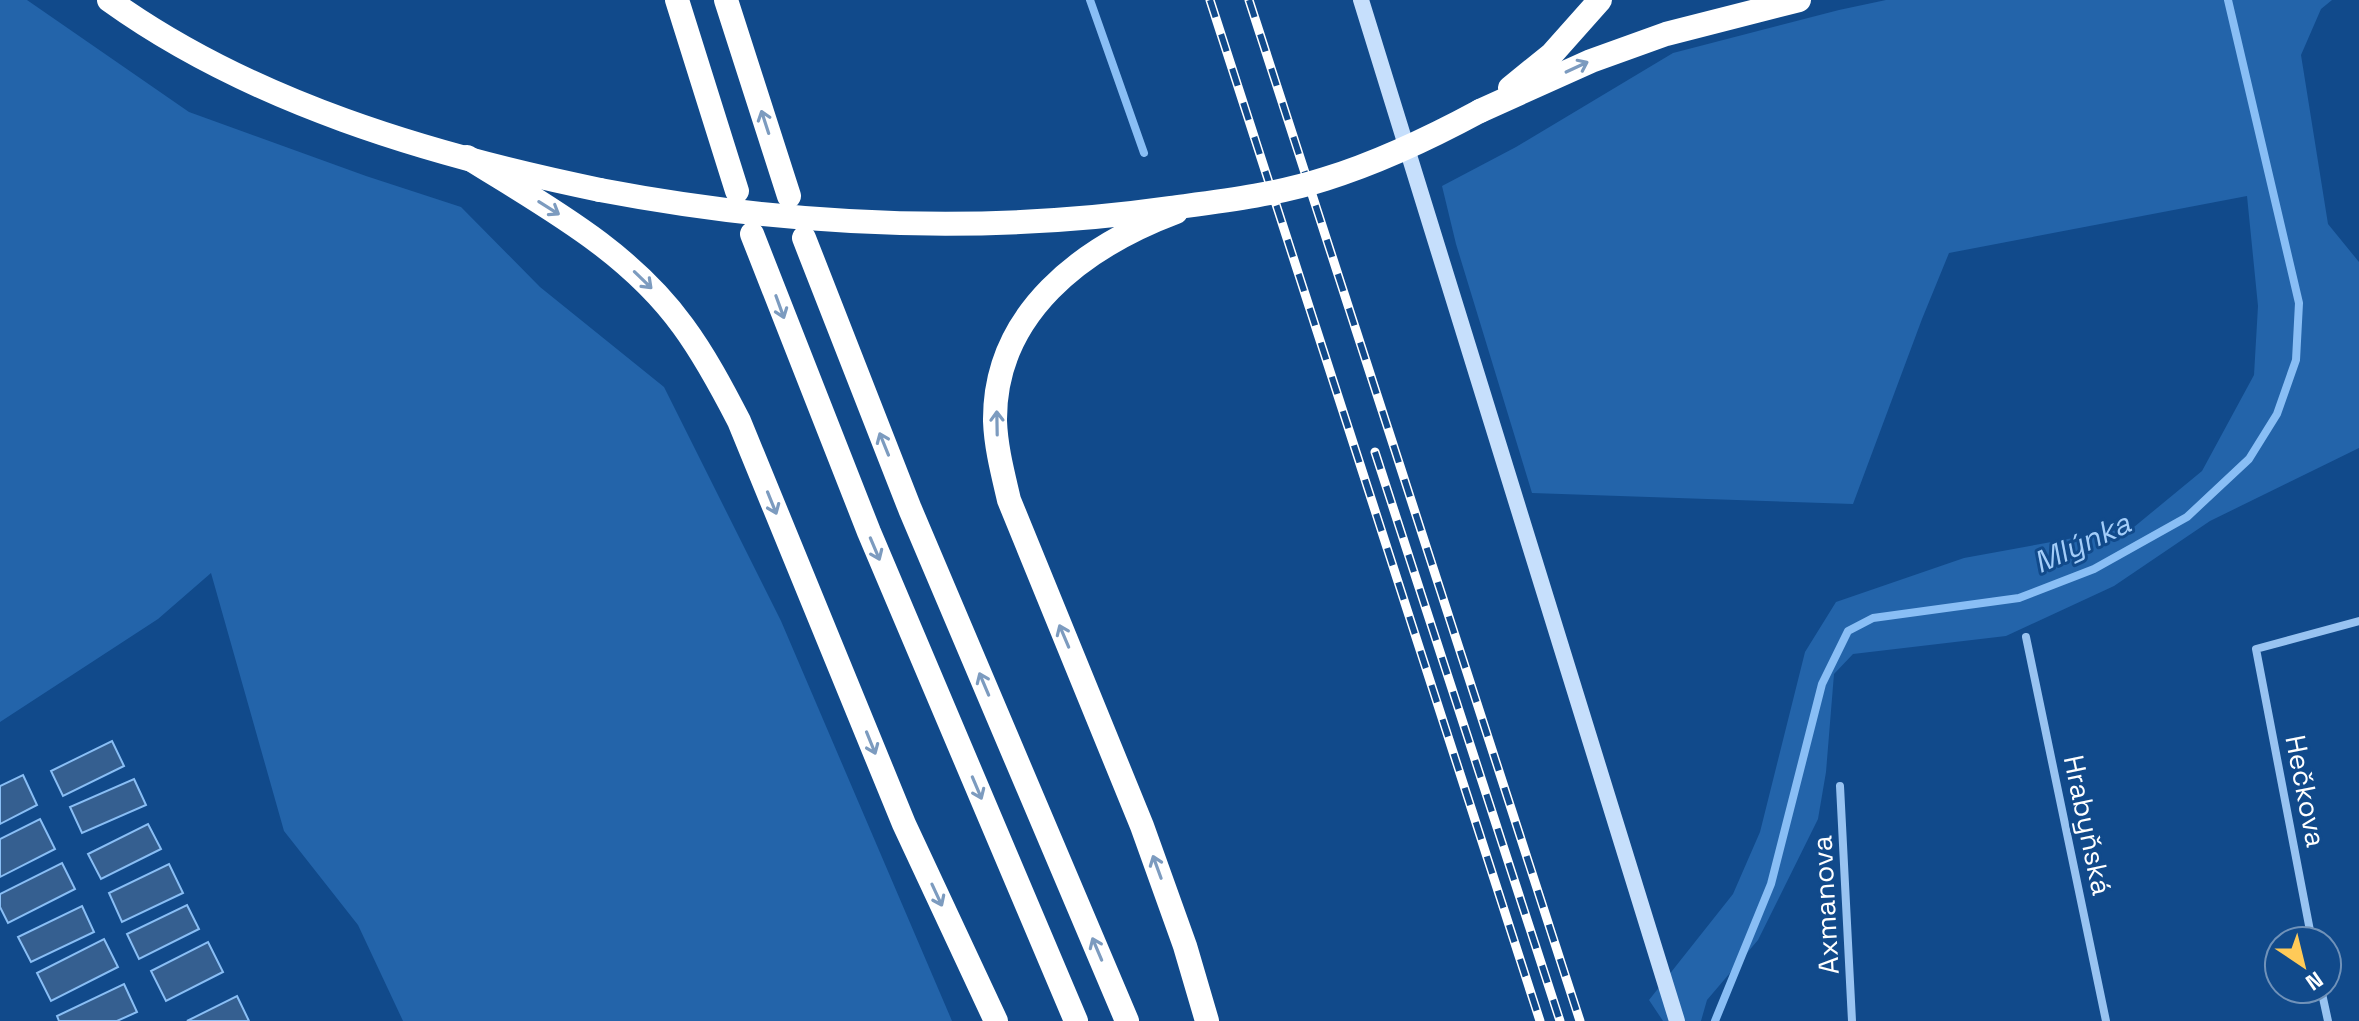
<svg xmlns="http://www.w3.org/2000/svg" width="2359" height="1021" viewBox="0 0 2359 1021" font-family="'Space Grotesk',sans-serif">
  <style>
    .green { fill: #2364aa }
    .water { fill: #355f90; stroke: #89bef5; stroke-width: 2 }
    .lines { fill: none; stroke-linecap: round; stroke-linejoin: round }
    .stream { stroke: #89bef5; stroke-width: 8 }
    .street { stroke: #98c3f1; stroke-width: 8 }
    .secondary { stroke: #c6dffc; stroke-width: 16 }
    .highway { stroke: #fff; stroke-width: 24 }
    .rail-casing { stroke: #fff; stroke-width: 9 }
    .rail { stroke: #114a8b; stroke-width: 6; stroke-dasharray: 18; stroke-linecap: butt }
    .highway-bridge { stroke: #fff; stroke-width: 24 }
    .oneway { stroke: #7c9bbf }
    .labels { text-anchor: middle; stroke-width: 6; stroke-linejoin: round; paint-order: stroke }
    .street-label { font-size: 28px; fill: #fff; stroke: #114a8b }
    .water-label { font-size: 30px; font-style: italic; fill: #a3cdf9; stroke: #114a8b }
  </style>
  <rect width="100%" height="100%" fill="#114a8b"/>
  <g class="green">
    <path d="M0 0H27L189 112 366 176 461 207 540 287 664 387 781 621 952 1021H403L358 925 284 831 211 573 158 619 0 722Z"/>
    <path d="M1886 0H2332L2321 9 2301 55 2328 224 2359 262V448L2210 521 2114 586 2006 636 1853 654 1834 674 1826 772 1818 819 1758 940 1707 1000 1701 1021H1663L1649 1000 1733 894 1760 832 1805 652 1836 602 1964 558 2134 527 2202 471 2254 375 2258 306 2247 196 1949 253 1922 319 1853 504 1532 493 1456 244 1442 186 1516 147 1673 53 1839 10Z"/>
  </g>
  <g class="water">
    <path d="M112 741 124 766 63 796 51 771Z"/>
    <path d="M23 775 37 805 0 824V786Z"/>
    <path d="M134 779 146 805 82 833 70 807Z"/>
    <path d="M40 819 55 849 0 877V839Z"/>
    <path d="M148 824 161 849 101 879 88 854Z"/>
    <path d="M62 863 75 889 8 923 0 907V894Z"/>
    <path d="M169 864 183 893 122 922 109 893Z"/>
    <path d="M187 905 199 929 139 959 127 934Z"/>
    <path d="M82 906 94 932 31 962 18 937Z"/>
    <path d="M104 939 118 967 51 1001 37 973Z"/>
    <path d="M208 942 223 972 166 1001 151 971Z"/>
    <path d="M124 984 137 1012 117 1021H59L57 1016Z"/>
    <path d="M237 996 249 1021H187Z"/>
  </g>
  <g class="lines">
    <g class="stream">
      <path d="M1090 0 1144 153"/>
      <path d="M1715 1021 1771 884 1822 684 1848 631 1873 618 2019 598 2094 569 2187 517 2249 459 2277 414 2296 360 2299 303 2228 0"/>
    </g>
    <g class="street">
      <path d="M2026 637 2106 1021"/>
      <path d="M1840 786 1852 1021"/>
      <path d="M2312 941 2256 649 2359 621"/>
      <path d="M2321 989 2328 1021"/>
    </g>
    <path class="secondary" d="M1361 0 1677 1021"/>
    <g class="highway">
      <path d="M109 0C251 102 430 155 600 190"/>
      <path d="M677 0 737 191"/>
      <path d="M726 0 789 196"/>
      <path d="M1510 88 1552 54 1600 0"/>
      <path d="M1480 111 1591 61 1666 34 1799 0"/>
      <path d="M467 157C545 206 628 250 683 326 705 356 722 388 739 421L904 824 996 1021"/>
      <path d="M1176 212C1083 247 994 313 995 421 996 448 1003 474 1009 500L1142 826 1185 946 1207 1021"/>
      <path d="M752 234 869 532 1076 1021"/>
      <path d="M804 238 910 509 1127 1021"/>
    </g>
    <g class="rail-casing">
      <g id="rail">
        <path d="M1210 0 1540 1021"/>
        <path d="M1249 0 1580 1021"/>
        <path d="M1375 452 1560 1021"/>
      </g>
    </g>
    <use href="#rail" class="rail"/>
    <path class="highway-bridge" d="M600 190C789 226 981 235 1171 208 1223 201 1275 195 1325 179 1380 162 1430 138 1480 111"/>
  </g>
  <defs><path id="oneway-shaft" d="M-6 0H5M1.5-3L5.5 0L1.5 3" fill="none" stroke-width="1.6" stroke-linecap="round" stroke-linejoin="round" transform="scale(2)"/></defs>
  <g class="oneway">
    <use href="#oneway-shaft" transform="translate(1577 67) rotate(-25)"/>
    <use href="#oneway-shaft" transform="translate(765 122) rotate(-108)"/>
    <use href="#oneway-shaft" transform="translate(549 208) rotate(32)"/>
    <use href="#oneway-shaft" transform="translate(643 280) rotate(44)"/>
    <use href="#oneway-shaft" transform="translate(780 307) rotate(70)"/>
    <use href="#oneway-shaft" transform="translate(997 423) rotate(-91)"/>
    <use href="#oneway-shaft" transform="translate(884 444) rotate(-112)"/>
    <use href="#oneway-shaft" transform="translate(772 503) rotate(68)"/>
    <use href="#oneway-shaft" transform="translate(875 549) rotate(67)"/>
    <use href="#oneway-shaft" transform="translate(1064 636) rotate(-113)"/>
    <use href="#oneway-shaft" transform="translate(984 684) rotate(-113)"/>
    <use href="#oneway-shaft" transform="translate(871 743) rotate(68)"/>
    <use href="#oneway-shaft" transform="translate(977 788) rotate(67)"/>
    <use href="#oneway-shaft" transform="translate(1157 867) rotate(-110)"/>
    <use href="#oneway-shaft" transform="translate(937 895) rotate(65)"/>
    <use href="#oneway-shaft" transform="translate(1097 949) rotate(-113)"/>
  </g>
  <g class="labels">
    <g class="street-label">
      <text transform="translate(2306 791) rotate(79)" y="10">Hečkova</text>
      <text transform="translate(2088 825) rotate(78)" y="10">Hrabyňská</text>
      <text transform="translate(1825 905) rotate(-93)" y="10">Axmanova</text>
    </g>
    <g class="water-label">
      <text transform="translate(2082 543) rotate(-25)" y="10">Mlýnka</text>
    </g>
  </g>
  <g transform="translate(2303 965) rotate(145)"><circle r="38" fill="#114a8b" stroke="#7092b9" stroke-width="2"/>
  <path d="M0-6L14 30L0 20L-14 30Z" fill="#ffca58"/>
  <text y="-12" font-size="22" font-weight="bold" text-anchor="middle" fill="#ffffff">N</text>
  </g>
</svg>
